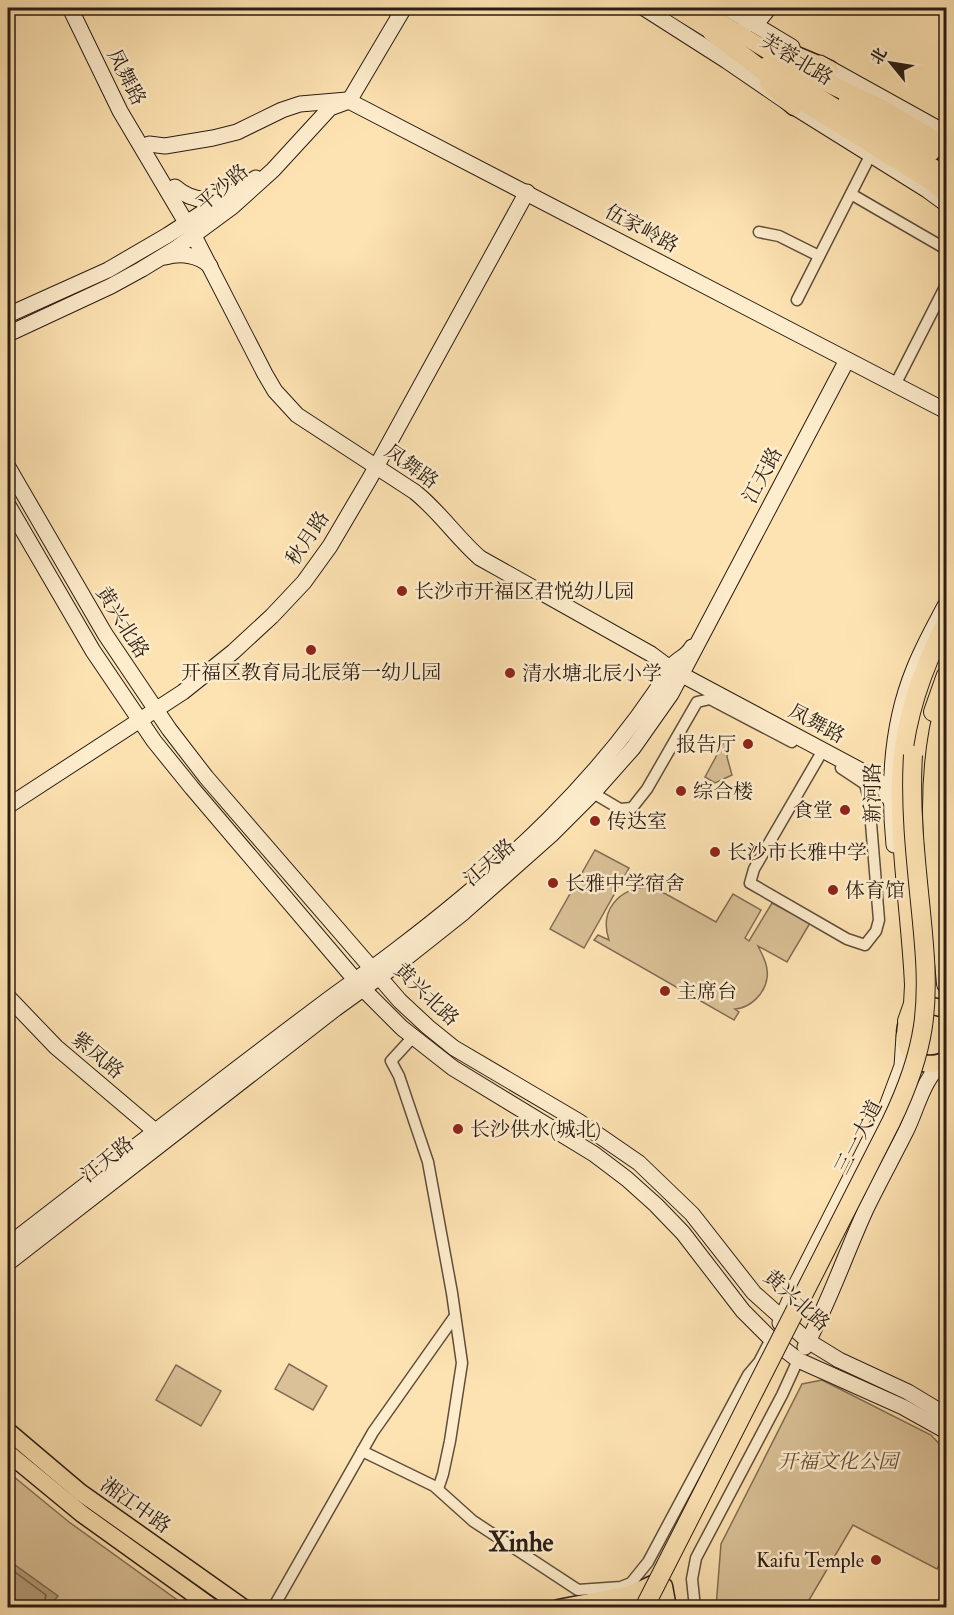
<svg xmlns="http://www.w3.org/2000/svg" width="954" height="1615" viewBox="0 0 954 1615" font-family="'IM FELL Double Pica','Noto Serif SC',serif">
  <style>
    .green { fill: #dac197; stroke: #826e56; stroke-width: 1.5 }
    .water { fill: #b69f7c; stroke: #7e6b52; stroke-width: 1.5 }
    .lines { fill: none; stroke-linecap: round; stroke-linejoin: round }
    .shore { stroke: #705e48; stroke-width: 1.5 }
    .street-casing { stroke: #5f4e3c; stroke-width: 13 }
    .secondary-casing { stroke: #2a1c14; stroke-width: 17 }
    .primary-casing { stroke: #2a1c14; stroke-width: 19 }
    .highway-casing { stroke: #2a1c14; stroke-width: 20 }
    .street { stroke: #feedcd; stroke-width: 10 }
    .secondary { stroke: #feedcd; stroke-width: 15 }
    .primary { stroke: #fee3b2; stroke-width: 16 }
    .highway { stroke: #fee3b2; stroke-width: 18 }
    .highway-bridge-casing { stroke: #2a1c14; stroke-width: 20; stroke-linecap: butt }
    .highway-bridge { stroke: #fee3b2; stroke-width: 18 }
    .poi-dot { fill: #8f2418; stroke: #feedcd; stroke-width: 2 }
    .labels { text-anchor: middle; stroke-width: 5; stroke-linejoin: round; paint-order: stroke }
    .street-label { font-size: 20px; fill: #2a1c14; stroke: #feedcd }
    .poi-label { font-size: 20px; fill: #2a1c14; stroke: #feedcd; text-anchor: start }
    .park-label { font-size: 20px; font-style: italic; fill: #5f4e3b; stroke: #feedcd }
    .district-label { font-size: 26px; font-weight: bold; fill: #2a1c14; stroke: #feedcd }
  </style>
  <rect width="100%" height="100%" fill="#fee3b2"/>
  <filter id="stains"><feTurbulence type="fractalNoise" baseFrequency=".00333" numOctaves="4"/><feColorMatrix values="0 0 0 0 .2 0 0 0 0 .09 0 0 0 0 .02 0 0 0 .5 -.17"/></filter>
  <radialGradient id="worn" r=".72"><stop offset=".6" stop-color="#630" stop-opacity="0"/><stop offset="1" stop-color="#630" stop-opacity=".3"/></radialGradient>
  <g class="green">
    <path d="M725 740 729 742 727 757 732 775 715 783 705 777Z"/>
    <path d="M595 850 629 868 584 948 550 929Z"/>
    <path d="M647 887 666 894 716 922 733 894 761 910 745 938 749 941 772 903 810 923 787 962 758 946C763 956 769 967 767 978 765 994 750 1008 735 1009L739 1012 734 1020 594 940 598 935 609 940C599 911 618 889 647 887Z"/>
    <path d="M289 1364 327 1386 313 1410 275 1389Z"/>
    <path d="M176 1365 221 1391 201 1426 156 1400Z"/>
    <path d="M822 1380 931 1435 946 1451V1552L937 1569 853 1525 805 1607H716L721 1544 802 1384Z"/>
    <path d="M8 1472 69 1522 187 1607H49L57 1596 8 1560Z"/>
  </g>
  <path class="water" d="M8 1560 58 1596 49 1607H8Z"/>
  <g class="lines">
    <path class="shore" d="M8 1567 46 1595 43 1608"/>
    <g class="street-casing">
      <g id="street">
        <path d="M851 194 946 249"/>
        <path d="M759 232 779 236 819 256"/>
        <path d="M797 300 871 154"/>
        <path d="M895 385 946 285"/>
        <path d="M819 757 754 869 750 883 847 939 865 945 876 931 879 920 869 799 865 784 841 768"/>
        <path d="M593 793 620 809 632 808 647 789 697 702 710 699 792 742"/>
        <path d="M413 1037 391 1061 399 1076 428 1162 452 1293 462 1363 450 1441 443 1474 438 1489"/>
        <path d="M362 1451 434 1486 473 1521 578 1590 621 1587 631 1583 648 1562 748 1375 759 1362 771 1339"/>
        <path d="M273 1608 373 1432 455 1316"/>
        <path d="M695 1608 692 1579 696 1558 782 1395 798 1360"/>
      </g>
    </g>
    <g class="secondary-casing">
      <g id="secondary">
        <path d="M70 8 120 111 194 236 265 374 275 391 297 415 415 492C440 512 457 538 480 558L651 654 671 669 873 777 880 782 891 801"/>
        <path d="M644 8 727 61 794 107 927 190 946 204"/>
        <path d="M727 8 792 47"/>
        <path d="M746 25 760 19 769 8"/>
        <path d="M820 63 946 133"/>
        <path d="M149 144 165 146 213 138 237 132 282 110 300 104 347 100 946 411"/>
        <path d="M175 187C189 199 204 203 221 196"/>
        <path d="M165 257C180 253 198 254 210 266"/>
        <path d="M8 315 108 270 168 235 256 178"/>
        <path d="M8 334 111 286 142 269 175 249 232 207 273 170 330 108 349 101 404 8"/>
        <path d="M8 467 105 634 169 729 206 777 400 1001 428 1027 454 1048 578 1121 639 1163 692 1214 754 1293 808 1341 839 1360 908 1392 946 1415"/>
        <path d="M8 505 93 651 154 741 192 788 363 989 402 1028 453 1068 594 1154 627 1179 656 1205 683 1233 743 1311 771 1339 798 1360 903 1407 946 1431"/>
        <path d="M8 806 183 692 233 652 272 616 304 582 330 546 370 478 527 192"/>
        <path d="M940 814 946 891"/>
        <path d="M894 845C888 785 891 725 914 669 923 646 935 625 946 604"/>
        <path d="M8 997 56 1047 161 1136"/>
        <path d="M8 1245C113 1164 218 1082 325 1002 349 984 375 967 399 948 504 868 603 778 672 666 678 658 687 657 692 647"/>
        <path d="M8 1263 335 1009 406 958 464 912 551 835 593 793 633 748 671 694 847 360"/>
        <path d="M780 1323 797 1283 887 1106 902 1066 904 1036"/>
        <path d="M805 1347C829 1303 845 1255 866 1209 879 1182 893 1157 906 1131 917 1109 924 1074 946 1061"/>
      </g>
    </g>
    <g class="primary-casing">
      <g id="primary">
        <path d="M674 8 724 39"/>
        <path d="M698 8 802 72"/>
        <path d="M773 45 830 69"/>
        <path d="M767 65 946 175"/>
        <path d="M768 83 794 107"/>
        <path d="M847 100 932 152"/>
        <path d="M946 1010C891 986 892 1084 946 1060"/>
        <path d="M8 1431 80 1492 244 1608"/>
        <path d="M8 1453 82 1514 213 1608"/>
        <path d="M664 1586 668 1608"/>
        <path d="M558 1608 631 1594 657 1582"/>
      </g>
    </g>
    <g class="highway-casing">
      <g id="highway">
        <path d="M712 32 803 101 928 179 946 193"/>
        <path d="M792 66 880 108 946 147"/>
        <path d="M946 699C919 793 938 889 946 984"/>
        <path d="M933 712 946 675"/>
        <path d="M907 1021 913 1004 914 985C911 917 899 848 901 780 903 725 921 671 946 623"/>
      </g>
    </g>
    <use href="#street" class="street"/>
    <use href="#secondary" class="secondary"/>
    <use href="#primary" class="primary"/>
    <use href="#highway" class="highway"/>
    <g class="highway-bridge-casing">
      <path id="highway-bridge" d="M644 1608 891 1122C906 1091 918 1060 923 1026 929 984 924 943 920 902 915 853 910 804 913 755"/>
    </g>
    <use href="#highway-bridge" class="highway-bridge"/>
  </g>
  <g class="poi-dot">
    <circle cx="402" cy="591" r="6"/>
    <circle cx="311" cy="650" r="6"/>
    <circle cx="510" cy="673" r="6"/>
    <circle cx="748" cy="744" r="6"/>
    <circle cx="681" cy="791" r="6"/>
    <circle cx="845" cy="810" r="6"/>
    <circle cx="595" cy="821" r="6"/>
    <circle cx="715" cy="852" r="6"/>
    <circle cx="553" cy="883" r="6"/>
    <circle cx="833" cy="890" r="6"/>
    <circle cx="665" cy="991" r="6"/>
    <circle cx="458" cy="1129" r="6"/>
    <circle cx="876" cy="1560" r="6"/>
  </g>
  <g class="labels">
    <g class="street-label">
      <text transform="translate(797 59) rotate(31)" y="7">芙蓉北路</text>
      <text transform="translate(127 77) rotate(63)" y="7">凤舞路</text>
      <text transform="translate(222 187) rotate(-40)" y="7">平沙路</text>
      <text transform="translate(642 228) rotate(28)" y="7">伍家岭路</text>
      <text transform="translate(412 466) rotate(36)" y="7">凤舞路</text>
      <text transform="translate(762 475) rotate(-62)" y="7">江天路</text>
      <text transform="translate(307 538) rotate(-56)" y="7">秋月路</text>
      <text transform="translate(123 622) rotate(58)" y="7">黄兴北路</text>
      <text transform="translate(817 723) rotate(28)" y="7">凤舞路</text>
      <text transform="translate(872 793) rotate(-90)" y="7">新河路</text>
      <text transform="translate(489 862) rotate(-41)" y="7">江天路</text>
      <text transform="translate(427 994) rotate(44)" y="7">黄兴北路</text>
      <text transform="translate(98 1055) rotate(40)" y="7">紫凤路</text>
      <text transform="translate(858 1137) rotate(-63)" y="7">三一大道</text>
      <text transform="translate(107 1159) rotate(-38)" y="7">江天路</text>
      <text transform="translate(797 1300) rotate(42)" y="7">黄兴北路</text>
      <text transform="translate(136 1505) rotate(35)" y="7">湘江中路</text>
    </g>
    <g class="poi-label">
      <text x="414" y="598">长沙市开福区君悦幼儿园</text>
      <text x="311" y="679" text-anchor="middle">开福区教育局北辰第一幼儿园</text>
      <text x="522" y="680">清水塘北辰小学</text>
      <text x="736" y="751" text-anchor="end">报告厅</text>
      <text x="693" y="798">综合楼</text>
      <text x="833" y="817" text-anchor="end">食堂</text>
      <text x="607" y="828">传达室</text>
      <text x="727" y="859">长沙市长雅中学</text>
      <text x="565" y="890">长雅中学宿舍</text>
      <text x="845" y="897">体育馆</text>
      <text x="677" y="998">主席台</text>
      <text x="470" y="1136">长沙供水(城北)</text>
      <text x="864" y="1567" text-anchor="end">Kaifu Temple</text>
    </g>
    <g class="park-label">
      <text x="838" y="1468">开福文化公园</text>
    </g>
    <g class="district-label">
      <text x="521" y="1551">Xinhe</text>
    </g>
  </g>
  <rect width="954" height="1615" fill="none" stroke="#fee3b2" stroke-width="30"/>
  <rect x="9" y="9" width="936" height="1597" fill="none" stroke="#2a1c14" stroke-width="3"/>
  <rect x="15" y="15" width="924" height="1585" fill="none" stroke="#2a1c14" stroke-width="1.5"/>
  <g transform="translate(891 63) rotate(300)" stroke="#feedcd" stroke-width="4.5" paint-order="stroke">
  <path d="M0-4.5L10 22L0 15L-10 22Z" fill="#2a1c14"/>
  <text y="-9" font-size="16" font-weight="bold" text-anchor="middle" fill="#2a1c14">北</text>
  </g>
  <rect width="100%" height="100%" filter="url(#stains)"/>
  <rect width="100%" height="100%" fill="url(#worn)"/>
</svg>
